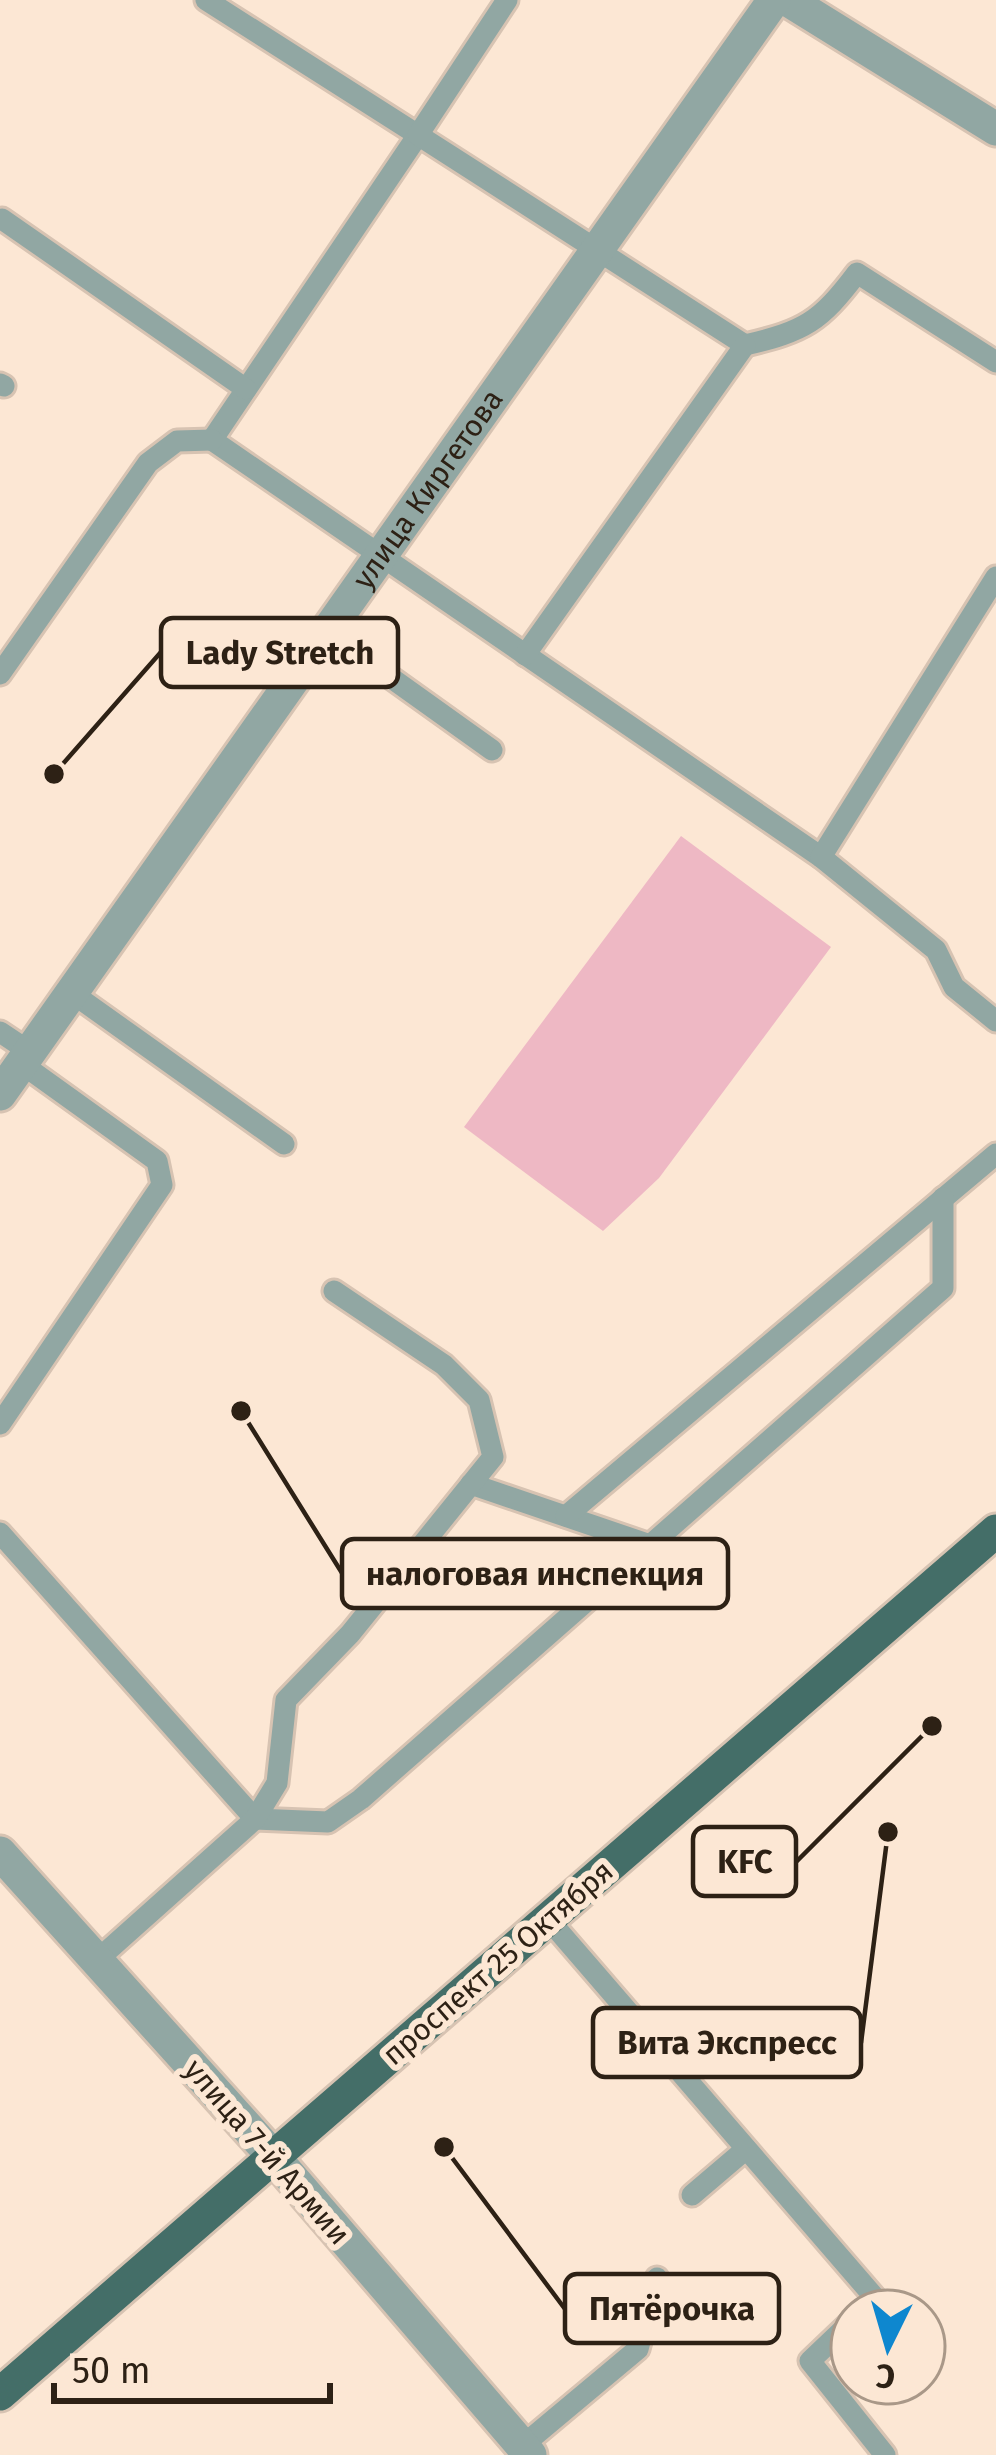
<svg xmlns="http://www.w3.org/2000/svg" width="996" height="2455" viewBox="0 0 996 2455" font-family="'Fira Sans',sans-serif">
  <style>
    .green { fill: #eeb8c4 }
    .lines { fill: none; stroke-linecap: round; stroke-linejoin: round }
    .service-casing { stroke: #d7c3b2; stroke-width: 27 }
    .minor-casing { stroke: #d7c3b2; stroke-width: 39 }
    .tertiary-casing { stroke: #d7c3b2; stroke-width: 39 }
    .primary-casing { stroke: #d7c3b2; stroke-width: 39 }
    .service { stroke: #91a7a3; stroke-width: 21 }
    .minor { stroke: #91a7a3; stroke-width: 33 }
    .tertiary { stroke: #91a7a3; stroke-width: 33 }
    .primary { stroke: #446e68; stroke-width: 33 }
    .labels { text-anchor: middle; stroke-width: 12; stroke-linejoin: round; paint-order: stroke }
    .street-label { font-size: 30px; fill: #2d2115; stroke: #fce7d4 }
    .leader { fill: none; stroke: #2d2115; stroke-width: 4.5 }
    .callout-dot { fill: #2d2115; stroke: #fce7d4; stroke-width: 4.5 }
    .callout { fill: #fce7d4; stroke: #2d2115; stroke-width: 4.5 }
    .callout-label { font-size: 33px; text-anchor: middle; font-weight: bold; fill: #2d2115 }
  </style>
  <rect width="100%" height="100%" fill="#fce7d4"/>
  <path class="green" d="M681 836 831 947 659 1178 603 1231 464 1127Z"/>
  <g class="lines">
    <g class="service-casing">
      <g id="service">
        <path d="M206 0 418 135 212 440 821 857"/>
        <path d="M507 0 418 135 745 345C805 331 820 322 857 273L996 362"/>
        <path d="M2 219 246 389"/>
        <path d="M0 384 4 386"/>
        <path d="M996 577 821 857 936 950 954 987 996 1021"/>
        <path d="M327 632 492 750"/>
        <path d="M525 655 745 345"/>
        <path d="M0 674 148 463 177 441 212 440"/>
        <path d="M72 993 284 1144"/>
        <path d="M0 1032 30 1052"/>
        <path d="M0 1424 162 1185 157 1161 22 1064"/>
        <path d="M471 1484 650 1545"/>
        <path d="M566 1516 996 1154"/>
        <path d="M0 1533 255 1819 328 1822 361 1799 943 1288V1198"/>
        <path d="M549 1920 876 2299 863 2311"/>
        <path d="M96 1961 255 1819 277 1783 286 1700 350 1634 493 1457 479 1400 444 1365 334 1291"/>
        <path d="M692 2195 746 2149"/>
        <path d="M852 2321 810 2361 885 2455"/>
        <path d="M522 2446 638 2349 657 2278"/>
      </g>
    </g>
    <g class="minor-casing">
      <g id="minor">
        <path d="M788 0 996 129"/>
        <path id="s1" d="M0 1094 774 0"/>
        <path d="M273 2156 530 2455"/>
      </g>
    </g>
    <g class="tertiary-casing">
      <path id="tertiary" d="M0 1853 273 2156"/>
    </g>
    <g class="primary-casing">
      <path id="primary" d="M0 2394 996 1531"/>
    </g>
    <use href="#service" class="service"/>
    <use href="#minor" class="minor"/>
    <use href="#tertiary" class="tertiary"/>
    <use href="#primary" class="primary"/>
  </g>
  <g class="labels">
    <g class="street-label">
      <text dy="10" stroke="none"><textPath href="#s1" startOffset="741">улица Киргетова</textPath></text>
      <text transform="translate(498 1963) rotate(-41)" y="10">проспект 25 Октября</text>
      <text transform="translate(267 2152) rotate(49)" y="10">улица 7-й Армии</text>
    </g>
  </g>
  <path class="leader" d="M54 774L161 652M241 1411L342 1573M932 1726L796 1862M888 1832L861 2043M444 2147L565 2309"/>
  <g class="callout-dot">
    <circle cx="54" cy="774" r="12"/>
    <circle cx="241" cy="1411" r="12"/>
    <circle cx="932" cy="1726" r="12"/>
    <circle cx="888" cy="1832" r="12"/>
    <circle cx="444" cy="2147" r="12"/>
  </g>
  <g class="callout">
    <rect x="161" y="618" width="237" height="69" rx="12"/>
    <rect x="342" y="1539" width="386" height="69" rx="12"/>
    <rect x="693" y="1827" width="103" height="69" rx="12"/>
    <rect x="593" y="2008" width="268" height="69" rx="12"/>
    <rect x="565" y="2274" width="214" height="69" rx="12"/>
  </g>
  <g class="callout-label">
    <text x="280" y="664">Lady Stretch</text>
    <text x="535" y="1585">налоговая инспекция</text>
    <text x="745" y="1873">KFC</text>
    <text x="727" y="2054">Вита Экспресс</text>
    <text x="672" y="2320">Пятёрочка</text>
  </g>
  <g transform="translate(888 2347) rotate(185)"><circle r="57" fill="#fce7d4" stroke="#a99888" stroke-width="3"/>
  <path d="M0-9L21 45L0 30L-21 45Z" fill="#0e87cf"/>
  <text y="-18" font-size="33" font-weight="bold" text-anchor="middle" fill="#2d2115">С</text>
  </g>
  <path d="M54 2383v18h276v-18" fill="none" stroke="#2d2115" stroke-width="6"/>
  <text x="72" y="2383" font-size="36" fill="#2d2115" stroke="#fce7d4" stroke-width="9" paint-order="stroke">50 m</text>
</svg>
